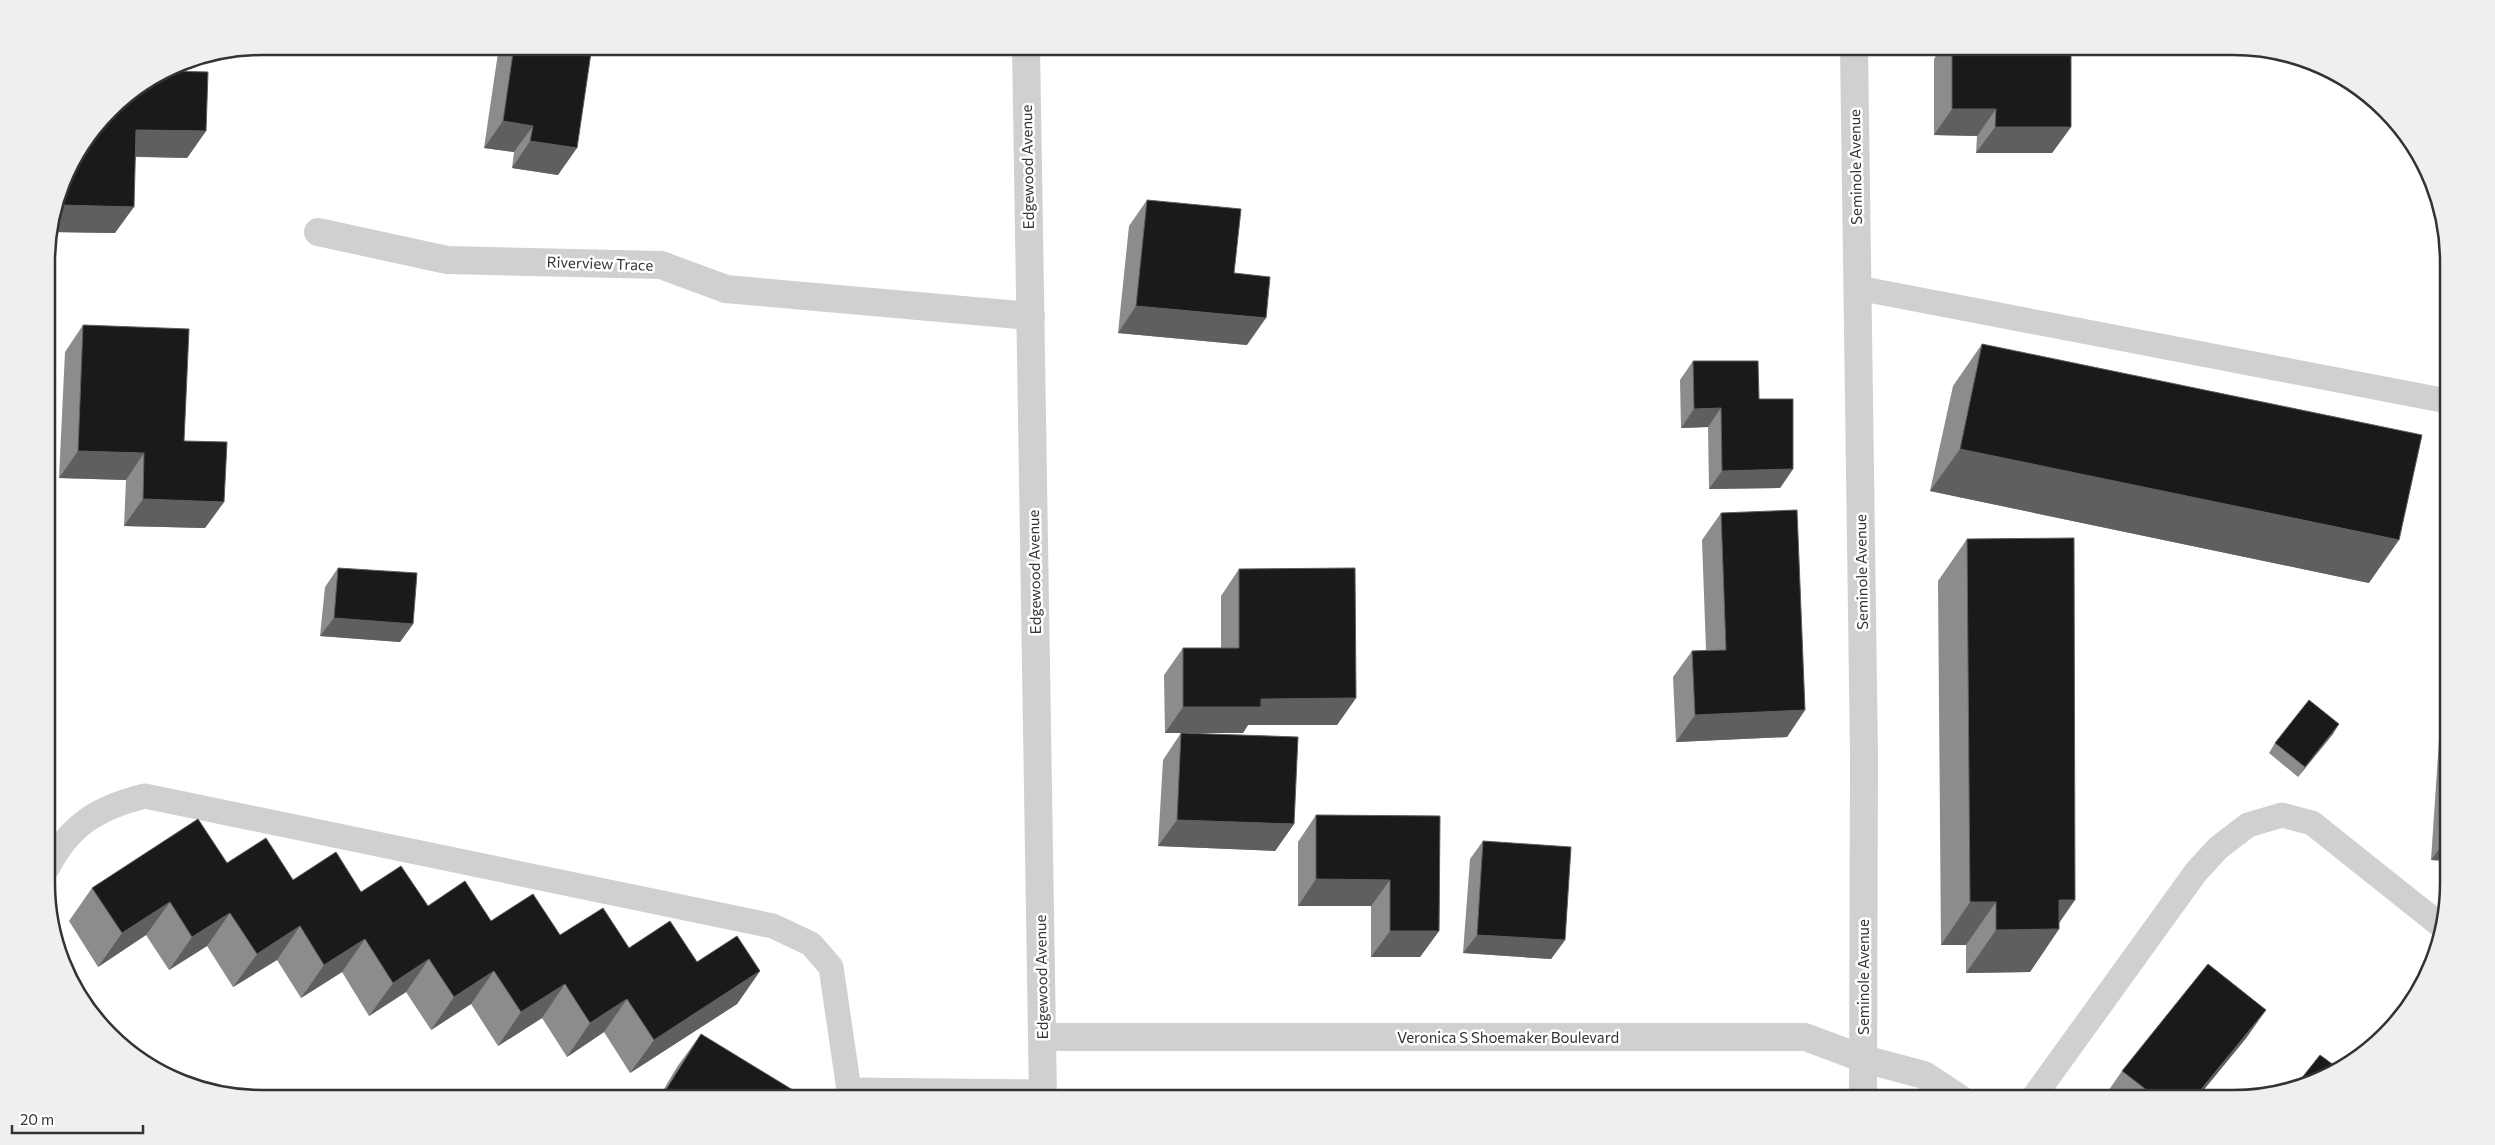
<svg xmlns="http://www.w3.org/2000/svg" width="2495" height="1145" viewBox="0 0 2495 1145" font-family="Commissioner,sans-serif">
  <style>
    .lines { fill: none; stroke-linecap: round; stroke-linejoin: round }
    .service { stroke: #d0d0d0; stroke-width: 25 }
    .minor { stroke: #d0d0d0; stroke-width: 28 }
    .tertiary { stroke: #d0d0d0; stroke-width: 28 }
    .wall { fill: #8c8c8c }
    .shaded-wall { fill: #5f5f5f }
    .building { fill: #1a1a1a; stroke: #5f5f5f }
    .labels { text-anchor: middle; stroke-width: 5; stroke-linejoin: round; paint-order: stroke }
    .street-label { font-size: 15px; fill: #333; stroke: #fff }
    .rim { fill: none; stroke: #333; stroke-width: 2.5 }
  </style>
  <rect width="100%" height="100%" fill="#fff"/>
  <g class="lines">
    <g class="service">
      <path d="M1858 288 2447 401"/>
      <path d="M48 867C70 824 100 807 145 796L773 926 811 944 831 967 849 1090 848 1099"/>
      <path d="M849 1090 1043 1092"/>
      <path d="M2033 1098 2196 872 2218 848 2248 825 2282 815 2312 823 2440 925"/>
    </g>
    <g class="minor">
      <path d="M1854 46 1864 755 1863 1098"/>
      <path d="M318 232 447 260 661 265 726 289 1031 316"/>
    </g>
    <g class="tertiary">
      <path d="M1026 46 1043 1099"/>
      <path d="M1044 1037H1805L1864 1059 1924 1075 1959 1098"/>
    </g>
  </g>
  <g class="wall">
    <path d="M499 46H592L558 175 512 168 514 152 484 148Z"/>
    <path d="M1942 46H1952L2071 127 2052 153H1976L1977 136 1934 135V59Z"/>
    <path d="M206 131 187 158 136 157 115 233 51 232 69 166Z"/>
    <path d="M1147 200 1234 273 1247 345 1118 333 1129 226Z"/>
    <path d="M83 325 184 441 224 502 205 528 124 526 126 480 59 478 65 352Z"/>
    <path d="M1982 344 2369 583 1930 491 1953 386Z"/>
    <path d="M1693 361 1759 399 1793 469 1780 488 1709 489 1708 427 1681 428 1680 380Z"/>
    <path d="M1721 513 1805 710 1787 737 1676 742 1673 677 1692 651 1706 650 1702 540Z"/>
    <path d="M1967 539 2059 923V929L2030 972 1966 973V945H1941L1938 581Z"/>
    <path d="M338 568 413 624 400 642 320 636 325 587Z"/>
    <path d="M1239 569 1356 698 1337 725H1248L1243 733H1189L1294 824 1275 851 1158 846 1163 760 1181 733H1165L1164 675 1183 648H1221V596Z"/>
    <path d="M2448 605 2449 861 2431 860Z"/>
    <path d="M2339 724 2298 777 2269 753 2275 743Z"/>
    <path d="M1316 815 1440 816 1439 931 1420 957H1371V906H1298V842Z"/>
    <path d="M1483 841 1565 940 1551 959 1463 953 1470 859Z"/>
    <path d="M227 863 293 880 361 892 560 935 629 948 697 962 760 971 737 1004 630 1073 604 1032 567 1057 542 1018 498 1046 471 1004 431 1030 406 992 369 1016 342 972 301 998 277 960 233 987 207 946 169 970 146 935 98 967 69 921 92 888Z"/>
    <path d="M2449 865V883L2447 891Z"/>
    <path d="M701 1034 798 1099H658L677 1067Z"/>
    <path d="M2247 1037 2197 1098H2105L2104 1097 2122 1071Z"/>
  </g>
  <g class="shaded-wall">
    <path d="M1952 109H1996L1977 136 1934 135Z"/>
    <path d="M503 121 533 126 514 152 484 148Z"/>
    <path d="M1995 127H2071L2052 153H1976Z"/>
    <path d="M136 130 206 131 187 158 118 156Z"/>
    <path d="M530 141 577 148 558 175 512 168Z"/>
    <path d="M61 205 134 207 115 233 51 232 56 213Z"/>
    <path d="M1136 306 1266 318 1247 345 1118 333Z"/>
    <path d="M1721 408 1708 427 1681 428 1694 409Z"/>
    <path d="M1960 449 2399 540 2369 583 1930 491Z"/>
    <path d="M78 451 144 453 126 480 59 478Z"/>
    <path d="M1793 469 1780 488 1709 489 1722 471Z"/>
    <path d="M143 499 224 502 205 528 124 526Z"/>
    <path d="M334 618 413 624 400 642 320 636Z"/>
    <path d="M1356 698 1337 725H1248L1243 733H1165L1183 707 1261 699Z"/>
    <path d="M1805 710 1787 737 1676 742 1695 715Z"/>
    <path d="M2339 724 2333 734 2298 777 2305 767Z"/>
    <path d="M1177 820 1294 824 1275 851 1158 846Z"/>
    <path d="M2449 836V861L2431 860Z"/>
    <path d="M1316 879 1390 880 1371 906H1298Z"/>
    <path d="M2059 900H2075L2055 929H2059L2030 972 1966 973 1996 930Z"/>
    <path d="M170 902 146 935 98 967 122 933Z"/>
    <path d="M1970 902H1996L1966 945H1941Z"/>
    <path d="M230 913 207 946 169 970 192 937Z"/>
    <path d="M300 926 277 960 233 987 257 954Z"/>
    <path d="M1390 931H1439L1420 957H1371Z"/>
    <path d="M1477 935 1565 940 1551 959 1463 953Z"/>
    <path d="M365 939 342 972 301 998 324 965Z"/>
    <path d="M429 959 406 992 369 1016 393 983Z"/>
    <path d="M494 971 471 1004 431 1030 454 997Z"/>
    <path d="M760 971 737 1004 630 1073 654 1040Z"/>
    <path d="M565 984 542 1018 498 1046 521 1012Z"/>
    <path d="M627 999 604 1032 567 1057 590 1023Z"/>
    <path d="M2266 1010 2247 1037 2197 1098H2194Z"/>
  </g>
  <g class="building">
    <path d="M514 46H592L577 148 530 141 533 126 503 121Z"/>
    <path d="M1952 46H2071V127H1995L1996 109H1952Z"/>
    <path d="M166 71 208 72 206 131 136 130 134 207 61 205 62 193 69 166 120 100Z"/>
    <path d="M1147 200 1241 209 1234 273 1270 277 1266 318 1136 306Z"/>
    <path d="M83 325 189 329 184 441 227 442 224 502 143 499 144 453 78 451Z"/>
    <path d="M1982 344 2422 435 2399 540 1960 449Z"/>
    <path d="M1693 361H1758L1759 399H1793V469L1722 471 1721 408 1694 409Z"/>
    <path d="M1797 510 1805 710 1695 715 1692 651 1726 650 1721 513Z"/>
    <path d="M2074 538 2075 900H2059V929L1996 930V902H1970L1967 539Z"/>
    <path d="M338 568 417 573 413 624 334 618Z"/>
    <path d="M1355 568 1356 698 1261 699V707H1183V648H1239V569Z"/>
    <path d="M2309 700 2339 724 2305 767 2275 743Z"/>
    <path d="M1181 733 1298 737 1294 824 1177 820Z"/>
    <path d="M48 761H54L50 837H48Z"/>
    <path d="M1316 815 1440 816 1439 931H1390V880L1316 879Z"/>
    <path d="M198 819 227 863 266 838 293 880 336 852 361 892 401 866 428 906 465 881 491 921 533 894 560 935 603 908 629 948 670 921 697 962 737 936 760 971 654 1040 627 999 590 1023 565 984 521 1012 494 971 454 997 429 959 393 983 365 939 324 965 300 926 257 954 230 913 192 937 170 902 122 933 92 888Z"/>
    <path d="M1483 841 1571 847 1565 940 1477 935Z"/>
    <path d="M2208 964 2266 1010 2194 1098H2157L2122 1071Z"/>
    <path d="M701 1034 801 1095 798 1099H660Z"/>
    <path d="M2320 1055 2339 1069 2303 1087 2293 1089Z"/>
    <path d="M606 1091 619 1099H601Z"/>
  </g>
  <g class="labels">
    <g class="street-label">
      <text transform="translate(1028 167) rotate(-91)" y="5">Edgewood Avenue</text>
      <text transform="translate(1856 167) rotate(-91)" y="5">Seminole Avenue</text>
      <text transform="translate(600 264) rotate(2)" y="5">Riverview Trace</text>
      <text transform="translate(1035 572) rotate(-91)" y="5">Edgewood Avenue</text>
      <text transform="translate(1862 572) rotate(-91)" y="5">Seminole Avenue</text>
      <text transform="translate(1042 977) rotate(-91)" y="5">Edgewood Avenue</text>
      <text transform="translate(1864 977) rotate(-90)" y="5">Seminole Avenue</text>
      <text x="1508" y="1043">Veronica S Shoemaker Boulevard</text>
    </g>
  </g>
  <path d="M0 0H2495V1145H0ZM262 55H2233A207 207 0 0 1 2440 262V883A207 207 0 0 1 2233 1090H262A207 207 0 0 1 55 883V262A207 207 0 0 1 262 55Z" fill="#efefef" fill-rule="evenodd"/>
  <path class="rim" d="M262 55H2233A207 207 0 0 1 2440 262V883A207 207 0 0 1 2233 1090H262A207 207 0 0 1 55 883V262A207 207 0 0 1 262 55Z"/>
  <path d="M12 1125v8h131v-8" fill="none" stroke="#333333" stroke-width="2.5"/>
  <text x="20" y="1125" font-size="15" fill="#333333" stroke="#ffffff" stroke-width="4" paint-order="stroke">20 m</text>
</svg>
